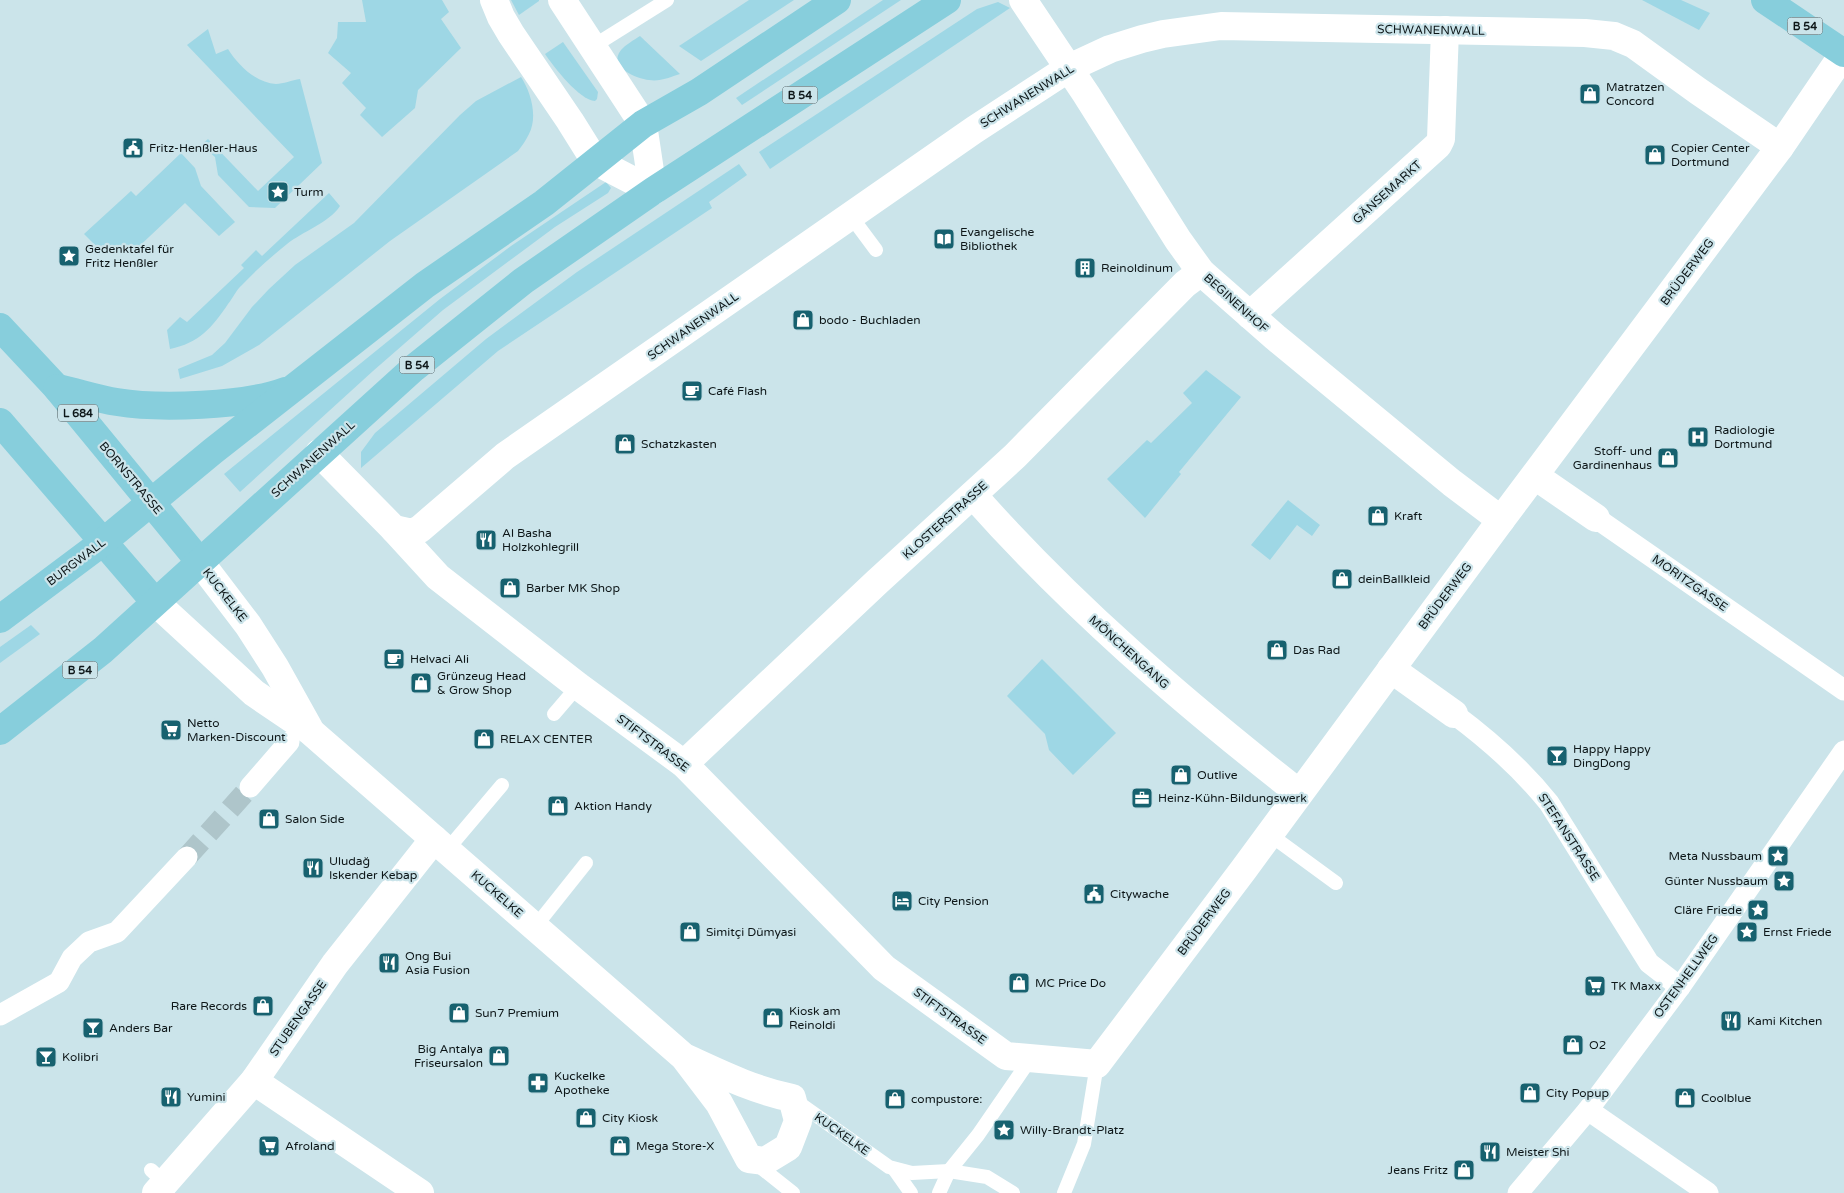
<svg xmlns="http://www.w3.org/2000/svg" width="1844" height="1193" viewBox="0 0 1844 1193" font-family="'Varela Round',sans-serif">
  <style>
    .green { fill: #9ed7e5 }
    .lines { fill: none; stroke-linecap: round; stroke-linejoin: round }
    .pedestrian-tunnel { stroke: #aec5ca; stroke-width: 21; stroke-dasharray: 21 11; stroke-linecap: butt }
    .service { stroke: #fff; stroke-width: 14 }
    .pedestrian { stroke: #fff; stroke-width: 21 }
    .minor { stroke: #fff; stroke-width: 28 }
    .tertiary { stroke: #fff; stroke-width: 28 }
    .primary { stroke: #87cedc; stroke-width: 28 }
    .labels { text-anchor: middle; stroke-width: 4.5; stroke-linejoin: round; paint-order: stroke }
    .shield { fill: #cbe4ea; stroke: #465457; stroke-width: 1 }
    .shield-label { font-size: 11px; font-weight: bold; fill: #0d1618 }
    .street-label { font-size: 12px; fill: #0d1618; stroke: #cbe4ea }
    .poi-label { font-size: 12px; fill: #0d1618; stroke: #cbe4ea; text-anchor: start }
  </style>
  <rect width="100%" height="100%" fill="#cbe4ea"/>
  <g class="green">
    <path d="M362 0H442L449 12 441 19 461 48 418 90 415 108 382 137 360 115 366 108 342 83 351 73 328 53 337 38 338 22H366Z"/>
    <path d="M511 0H539V1L519 15Z"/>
    <path d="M749 0H794L701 61 679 46Z"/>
    <path d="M883 0H901L742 105 736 98Z"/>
    <path d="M1642 0H1681L1710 13 1699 30Z"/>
    <path d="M998 2 1010 8 770 169 759 152 977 9Z"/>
    <path d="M208 29 216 54 228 49C238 65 256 83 276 84 283 84 292 80 300 79L322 163 275 208 249 207 218 175 215 157 201 145 208 139 258 191 294 157 187 45Z"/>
    <path d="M640 36 680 74C670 77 660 82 649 80 637 79 607 67 621 50 625 45 634 40 640 36Z"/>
    <path d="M563 42 598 92 597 99 595 101C579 100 554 67 545 54Z"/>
    <path d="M521 77C531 92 538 117 529 134 526 140 522 146 518 151L390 241 259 345 222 366 180 379 178 369 212 355 225 343 252 307 269 289 295 265 354 223 460 115 476 101Z"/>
    <path d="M181 153 195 168 201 186 235 222 219 236 185 203 132 253 111 246 103 253 84 234 131 191 136 196Z"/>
    <path d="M739 164 747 175 709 202 712 208 498 351 361 468V452L375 433 486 339 577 272Z"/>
    <path d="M606 182 611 188 608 193 555 227 443 310 373 371 240 492 224 474 440 299 511 246Z"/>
    <path d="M329 193 340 206C330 222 302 232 287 244 271 257 256 270 242 285 236 290 233 298 228 304 212 328 199 343 170 349L167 330 180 317 187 322 244 268 241 265 256 250 262 256Z"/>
    <path d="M1206 370 1241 397 1179 472 1181 474 1145 518 1107 479 1147 440 1151 443 1192 403 1183 393Z"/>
    <path d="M1288 500 1320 525 1312 536 1297 525 1270 560 1251 545Z"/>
    <path d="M31 625 40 634 0 663V647Z"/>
    <path d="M1042 659 1116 733 1073 775 1049 750 1045 734 1007 696Z"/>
  </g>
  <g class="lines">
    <path class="pedestrian-tunnel" d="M187 857 250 787"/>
    <g class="service">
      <path d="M592 47 667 0"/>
      <path d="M850 215 876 250"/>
      <path d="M554 714 578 686"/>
      <path d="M1269 834 1336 883"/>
      <path d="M447 850 502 785"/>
      <path d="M535 927 586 863"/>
      <path d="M796 1101 889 1167 912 1173 949 1171 987 1177 1013 1193"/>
      <path d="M754 1162 793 1193"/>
      <path d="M894 1169 911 1193"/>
      <path d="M151 1170 165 1183"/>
      <path d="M939 1193 949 1171 978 1135 1031 1058"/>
      <path d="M1064 1193 1084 1144 1097 1064"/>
    </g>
    <g class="pedestrian">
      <path d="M1596 518 1844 690"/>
      <path d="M1454 714C1489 740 1521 768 1549 803L1649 963 1680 987"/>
      <path d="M250 787 289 742"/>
      <path d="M0 1015 59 982 72 958 89 942 117 932 187 857"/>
      <path d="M1588 1110 1708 1193"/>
      <path d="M1518 1193 1588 1110 1680 987 1844 751"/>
    </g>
    <g class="minor">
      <path d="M1023 0 1086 94 1178 240 1201 272 1275 337 1452 483 1501 520"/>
      <path d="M1250 315 1438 145 1441 139 1445 30"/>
      <path d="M319 453 394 529 438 577 578 686 684 764 884 968 1006 1056 1097 1064 1244 869 1501 520 1780 147 1844 53"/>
      <path d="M1535 476 1596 518"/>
      <path d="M973 495C1071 606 1183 702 1299 793"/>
      <path d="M394 529 412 533 420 529 505 456 974 130 1069 68 1110 49 1142 39 1163 34 1221 26 1585 33 1614 36 1633 44 1698 91 1780 147"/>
      <path d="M200 562 248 625 275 667 309 728"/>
      <path d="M155 602 254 693 310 731 684 1057 719 1103 749 1159 765 1161 788 1147 798 1121 792 1098C753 1090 719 1073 684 1057"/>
      <path d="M1391 669 1454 714"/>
      <path d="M684 764 877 582 1015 456 1185 284 1201 272"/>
      <path d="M254 1081 420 1193"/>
      <path d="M156 1193 254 1081 335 964 434 839"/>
    </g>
    <g class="tertiary">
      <path d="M494 0 501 17 511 34 570 121 595 161 653 191"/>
      <path d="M562 0 643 124 653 191"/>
    </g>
    <g class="primary">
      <path d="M1765 0 1844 53"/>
      <path d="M0 327 57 388 200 562"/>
      <path d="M57 388C77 392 97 399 117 402 159 409 245 406 285 391"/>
      <path d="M0 422 155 602"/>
      <path d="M0 619 103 542 213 451 425 285 544 203 643 124 699 92 837 0"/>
      <path d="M0 731 103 650 414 368 523 281 653 191 947 0"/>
    </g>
  </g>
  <defs>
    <g id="shop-square" transform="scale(1.125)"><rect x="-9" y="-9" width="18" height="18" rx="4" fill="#17616f" stroke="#cbe4ea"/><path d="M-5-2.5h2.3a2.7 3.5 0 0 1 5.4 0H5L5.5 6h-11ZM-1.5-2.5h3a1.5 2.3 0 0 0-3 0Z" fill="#fff"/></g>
    <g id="civic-square" transform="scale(1.125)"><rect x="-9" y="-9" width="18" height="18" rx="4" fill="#17616f" stroke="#cbe4ea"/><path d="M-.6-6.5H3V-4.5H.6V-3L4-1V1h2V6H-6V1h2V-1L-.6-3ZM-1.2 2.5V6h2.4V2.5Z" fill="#fff"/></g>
    <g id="sight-square" transform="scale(1.125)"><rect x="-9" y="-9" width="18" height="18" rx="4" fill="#17616f" stroke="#cbe4ea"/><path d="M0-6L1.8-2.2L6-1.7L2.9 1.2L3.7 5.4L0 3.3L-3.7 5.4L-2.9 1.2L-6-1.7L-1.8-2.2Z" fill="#fff"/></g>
    <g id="library-square" transform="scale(1.125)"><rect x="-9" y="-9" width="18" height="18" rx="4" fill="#17616f" stroke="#cbe4ea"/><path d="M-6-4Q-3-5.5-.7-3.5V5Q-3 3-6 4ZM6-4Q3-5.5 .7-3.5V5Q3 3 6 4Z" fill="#fff"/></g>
    <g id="building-square" transform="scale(1.125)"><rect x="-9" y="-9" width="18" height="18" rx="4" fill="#17616f" stroke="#cbe4ea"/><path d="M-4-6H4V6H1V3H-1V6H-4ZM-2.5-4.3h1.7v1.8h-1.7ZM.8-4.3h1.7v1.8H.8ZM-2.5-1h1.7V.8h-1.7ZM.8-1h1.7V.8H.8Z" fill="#fff"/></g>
    <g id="cafe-square" transform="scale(1.125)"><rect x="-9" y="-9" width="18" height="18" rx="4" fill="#17616f" stroke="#cbe4ea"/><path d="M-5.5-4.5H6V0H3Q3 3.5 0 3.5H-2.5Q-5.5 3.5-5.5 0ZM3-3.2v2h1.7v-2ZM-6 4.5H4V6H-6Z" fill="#fff"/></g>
    <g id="hospital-square" transform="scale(1.125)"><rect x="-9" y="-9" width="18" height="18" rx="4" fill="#17616f" stroke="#cbe4ea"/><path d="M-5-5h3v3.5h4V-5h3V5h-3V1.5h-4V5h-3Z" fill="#fff"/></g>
    <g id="restaurant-square" transform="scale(1.125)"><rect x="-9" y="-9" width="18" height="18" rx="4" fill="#17616f" stroke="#cbe4ea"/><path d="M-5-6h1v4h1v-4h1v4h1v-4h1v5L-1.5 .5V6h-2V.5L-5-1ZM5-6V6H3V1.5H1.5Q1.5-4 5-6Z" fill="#fff"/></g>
    <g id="supermarket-square" transform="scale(1.125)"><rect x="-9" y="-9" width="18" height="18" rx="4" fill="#17616f" stroke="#cbe4ea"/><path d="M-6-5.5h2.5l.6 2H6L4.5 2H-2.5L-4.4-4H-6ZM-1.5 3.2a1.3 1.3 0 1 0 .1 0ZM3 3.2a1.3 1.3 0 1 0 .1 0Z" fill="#fff"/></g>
    <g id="bar-square" transform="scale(1.125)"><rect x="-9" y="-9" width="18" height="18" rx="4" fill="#17616f" stroke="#cbe4ea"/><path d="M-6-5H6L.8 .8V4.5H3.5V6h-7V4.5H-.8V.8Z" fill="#fff"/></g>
    <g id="office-square" transform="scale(1.125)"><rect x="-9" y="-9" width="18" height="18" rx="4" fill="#17616f" stroke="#cbe4ea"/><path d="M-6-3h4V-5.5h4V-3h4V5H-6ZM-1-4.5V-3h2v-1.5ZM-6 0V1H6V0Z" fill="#fff"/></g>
    <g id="hotel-square" transform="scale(1.125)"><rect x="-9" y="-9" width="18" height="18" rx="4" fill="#17616f" stroke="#cbe4ea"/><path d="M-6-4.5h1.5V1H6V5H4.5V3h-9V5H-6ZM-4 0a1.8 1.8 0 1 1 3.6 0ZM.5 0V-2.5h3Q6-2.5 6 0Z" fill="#fff"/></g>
    <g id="pharmacy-square" transform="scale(1.125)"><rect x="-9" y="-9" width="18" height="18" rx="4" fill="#17616f" stroke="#cbe4ea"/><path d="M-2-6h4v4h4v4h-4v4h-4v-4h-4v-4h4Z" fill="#fff"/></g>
  </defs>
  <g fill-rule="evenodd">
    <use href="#shop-square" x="1590" y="94"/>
    <use href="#civic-square" x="133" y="148"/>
    <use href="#shop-square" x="1655" y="155"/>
    <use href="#sight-square" x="278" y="192"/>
    <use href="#library-square" x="944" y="239"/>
    <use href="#sight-square" x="69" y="256"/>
    <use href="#building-square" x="1085" y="268"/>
    <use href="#shop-square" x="803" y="320"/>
    <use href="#cafe-square" x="692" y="391"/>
    <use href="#hospital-square" x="1698" y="437"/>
    <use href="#shop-square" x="625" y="444"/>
    <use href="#shop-square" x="1668" y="458"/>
    <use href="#shop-square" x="1378" y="516"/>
    <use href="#restaurant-square" x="486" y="540"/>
    <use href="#shop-square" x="1342" y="579"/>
    <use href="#shop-square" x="510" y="588"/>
    <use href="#shop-square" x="1277" y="650"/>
    <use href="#cafe-square" x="394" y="659"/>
    <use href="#shop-square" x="421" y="683"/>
    <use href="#supermarket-square" x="171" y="730"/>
    <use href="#shop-square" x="484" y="739"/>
    <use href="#bar-square" x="1557" y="756"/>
    <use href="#shop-square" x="1181" y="775"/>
    <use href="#office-square" x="1142" y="798"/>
    <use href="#shop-square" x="558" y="806"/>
    <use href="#shop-square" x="269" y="819"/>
    <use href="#sight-square" x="1778" y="856"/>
    <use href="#restaurant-square" x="313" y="868"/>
    <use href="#sight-square" x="1784" y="881"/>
    <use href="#civic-square" x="1094" y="894"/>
    <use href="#hotel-square" x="902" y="901"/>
    <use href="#sight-square" x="1758" y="910"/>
    <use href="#shop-square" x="690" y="932"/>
    <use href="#sight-square" x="1747" y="932"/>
    <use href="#restaurant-square" x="389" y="963"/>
    <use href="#shop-square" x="1019" y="983"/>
    <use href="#supermarket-square" x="1595" y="986"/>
    <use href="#shop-square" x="263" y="1006"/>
    <use href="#shop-square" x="459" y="1013"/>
    <use href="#shop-square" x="773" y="1018"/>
    <use href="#restaurant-square" x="1731" y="1021"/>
    <use href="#bar-square" x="93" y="1028"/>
    <use href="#shop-square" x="1573" y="1045"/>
    <use href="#shop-square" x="499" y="1056"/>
    <use href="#bar-square" x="46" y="1057"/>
    <use href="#pharmacy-square" x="538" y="1083"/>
    <use href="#shop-square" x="1530" y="1093"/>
    <use href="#restaurant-square" x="171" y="1097"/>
    <use href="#shop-square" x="1685" y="1098"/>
    <use href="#shop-square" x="895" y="1099"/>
    <use href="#shop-square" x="586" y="1118"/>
    <use href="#sight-square" x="1004" y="1130"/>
    <use href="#supermarket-square" x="269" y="1146"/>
    <use href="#shop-square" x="620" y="1146"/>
    <use href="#restaurant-square" x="1490" y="1152"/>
    <use href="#shop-square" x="1464" y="1170"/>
  </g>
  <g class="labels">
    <g class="shield">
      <rect x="1787.5" y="17.5" width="35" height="17" rx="4"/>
      <rect x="782.5" y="86.5" width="35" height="17" rx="4"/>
      <rect x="399.5" y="356.5" width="35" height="17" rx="4"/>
      <rect x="58" y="404.5" width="40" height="17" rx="4"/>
      <rect x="62.5" y="661.5" width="35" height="17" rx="4"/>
    </g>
    <g class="shield-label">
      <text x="1805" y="30">B 54</text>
      <text x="800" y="99">B 54</text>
      <text x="417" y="369">B 54</text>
      <text x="78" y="417">L 684</text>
      <text x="80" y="674">B 54</text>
    </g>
    <g class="street-label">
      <text transform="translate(1431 30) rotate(1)" y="4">SCHWANENWALL</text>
      <text transform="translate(1027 96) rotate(-32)" y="4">SCHWANENWALL</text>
      <text transform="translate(1387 192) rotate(-42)" y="4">GÄNSEMARKT</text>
      <text transform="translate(1687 272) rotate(-53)" y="4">BRÜDERWEG</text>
      <text transform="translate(1236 303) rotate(42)" y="4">BEGINENHOF</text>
      <text transform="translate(693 326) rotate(-35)" y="4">SCHWANENWALL</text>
      <text transform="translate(313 459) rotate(-42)" y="4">SCHWANENWALL</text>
      <text transform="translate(131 478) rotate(50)" y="4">BORNSTRASSE</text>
      <text transform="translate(945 520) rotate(-42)" y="4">KLOSTERSTRASSE</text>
      <text transform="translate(76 562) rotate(-37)" y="4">BURGWALL</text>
      <text transform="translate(1690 583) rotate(35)" y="4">MORITZGASSE</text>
      <text transform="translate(225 595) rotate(52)" y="4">KUCKELKE</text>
      <text transform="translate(1445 596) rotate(-53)" y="4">BRÜDERWEG</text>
      <text transform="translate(1129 652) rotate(42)" y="4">MÖNCHENGANG</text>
      <text transform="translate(653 743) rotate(37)" y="4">STIFTSTRASSE</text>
      <text transform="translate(1569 837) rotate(57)" y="4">STEFANSTRASSE</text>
      <text transform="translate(497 894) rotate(41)" y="4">KUCKELKE</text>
      <text transform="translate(1204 922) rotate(-53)" y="4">BRÜDERWEG</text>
      <text transform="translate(1686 976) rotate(-54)" y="4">OSTENHELLWEG</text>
      <text transform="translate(950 1016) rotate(36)" y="4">STIFTSTRASSE</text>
      <text transform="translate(298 1018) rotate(-55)" y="4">STUBENGASSE</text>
      <text transform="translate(842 1134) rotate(35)" y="4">KUCKELKE</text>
    </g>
    <g class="poi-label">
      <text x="1606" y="91">Matratzen<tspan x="1606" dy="14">Concord</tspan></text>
      <text x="149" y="152">Fritz-Henßler-Haus</text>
      <text x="1671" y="152">Copier Center<tspan x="1671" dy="14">Dortmund</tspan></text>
      <text x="294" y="196">Turm</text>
      <text x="960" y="236">Evangelische<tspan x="960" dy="14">Bibliothek</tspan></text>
      <text x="85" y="253">Gedenktafel für<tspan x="85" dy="14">Fritz Henßler</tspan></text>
      <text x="1101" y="272">Reinoldinum</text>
      <text x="819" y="324">bodo - Buchladen</text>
      <text x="708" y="395">Café Flash</text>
      <text x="1714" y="434">Radiologie<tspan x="1714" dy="14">Dortmund</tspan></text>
      <text x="641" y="448">Schatzkasten</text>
      <text x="1652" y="455" text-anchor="end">Stoff- und<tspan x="1652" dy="14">Gardinenhaus</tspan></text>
      <text x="1394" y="520">Kraft</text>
      <text x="502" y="537">Al Basha<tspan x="502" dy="14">Holzkohlegrill</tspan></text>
      <text x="1358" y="583">deinBallkleid</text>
      <text x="526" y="592">Barber MK Shop</text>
      <text x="1293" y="654">Das Rad</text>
      <text x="410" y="663">Helvaci Ali</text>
      <text x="437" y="680">Grünzeug Head<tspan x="437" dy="14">&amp; Grow Shop</tspan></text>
      <text x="187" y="727">Netto<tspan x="187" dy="14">Marken-Discount</tspan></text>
      <text x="500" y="743">RELAX CENTER</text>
      <text x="1573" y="753">Happy Happy<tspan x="1573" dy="14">DingDong</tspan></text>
      <text x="1197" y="779">Outlive</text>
      <text x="1158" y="802">Heinz-Kühn-Bildungswerk</text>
      <text x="574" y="810">Aktion Handy</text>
      <text x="285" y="823">Salon Side</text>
      <text x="1762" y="860" text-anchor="end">Meta Nussbaum</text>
      <text x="329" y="865">Uludağ<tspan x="329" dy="14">Iskender Kebap</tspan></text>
      <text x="1768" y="885" text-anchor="end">Günter Nussbaum</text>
      <text x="1110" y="898">Citywache</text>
      <text x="918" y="905">City Pension</text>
      <text x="1742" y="914" text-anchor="end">Cläre Friede</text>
      <text x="706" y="936">Simitçi Dümyasi</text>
      <text x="1763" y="936">Ernst Friede</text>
      <text x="405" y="960">Ong Bui<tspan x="405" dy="14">Asia Fusion</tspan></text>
      <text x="1035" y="987">MC Price Do</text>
      <text x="1611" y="990">TK Maxx</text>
      <text x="247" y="1010" text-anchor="end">Rare Records</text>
      <text x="789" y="1015">Kiosk am<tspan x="789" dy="14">Reinoldi</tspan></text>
      <text x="475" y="1017">Sun7 Premium</text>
      <text x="1747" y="1025">Kami Kitchen</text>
      <text x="109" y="1032">Anders Bar</text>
      <text x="1589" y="1049">O2</text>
      <text x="483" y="1053" text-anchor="end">Big Antalya<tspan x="483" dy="14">Friseursalon</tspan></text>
      <text x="62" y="1061">Kolibri</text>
      <text x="554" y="1080">Kuckelke<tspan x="554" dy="14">Apotheke</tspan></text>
      <text x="1546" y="1097">City Popup</text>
      <text x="187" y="1101">Yumini</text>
      <text x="1701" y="1102">Coolblue</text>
      <text x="911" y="1103">compustore:</text>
      <text x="602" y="1122">City Kiosk</text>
      <text x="1020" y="1134">Willy-Brandt-Platz</text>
      <text x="285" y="1150">Afroland</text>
      <text x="636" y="1150">Mega Store-X</text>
      <text x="1506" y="1156">Meister Shi</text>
      <text x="1448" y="1174" text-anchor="end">Jeans Fritz</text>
    </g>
  </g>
</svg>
